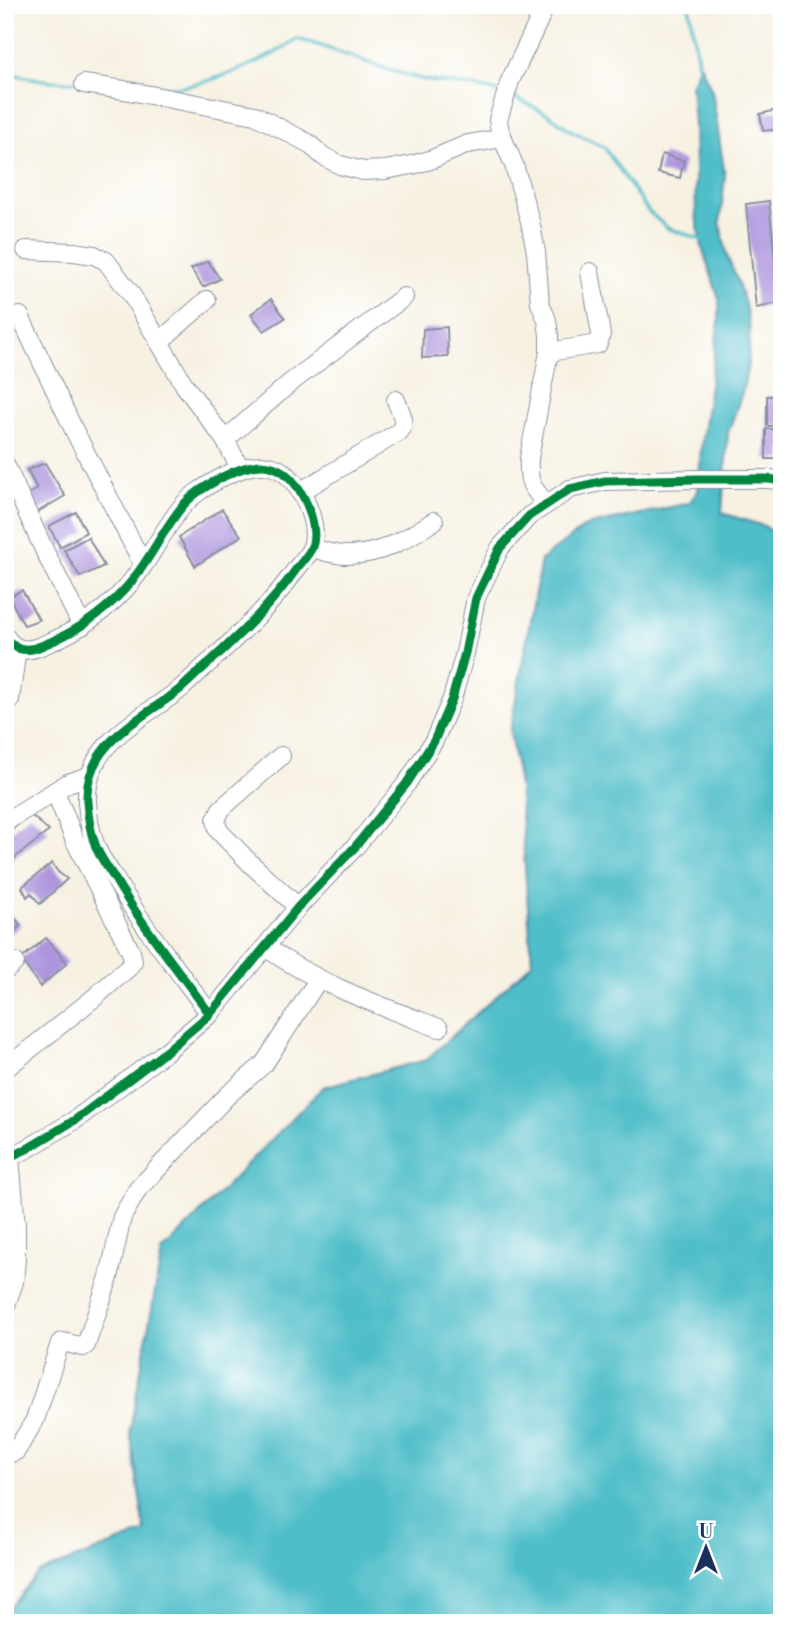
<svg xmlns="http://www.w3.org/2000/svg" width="787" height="1628" viewBox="0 0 787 1628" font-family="'Libre Bodoni',serif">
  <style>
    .water { fill: #50bec9; stroke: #367694; stroke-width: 2 }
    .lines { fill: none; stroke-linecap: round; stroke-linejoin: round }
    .stream { stroke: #50bec9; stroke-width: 3.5 }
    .building { fill: #ae96de }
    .minor-casing { stroke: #8990a0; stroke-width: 20 }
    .minor { stroke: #fff; stroke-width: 18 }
    .cycleway-casing { stroke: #fff; stroke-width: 13 }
    .cycleway { stroke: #00873e; stroke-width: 9 }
  </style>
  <rect width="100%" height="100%" fill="#fff"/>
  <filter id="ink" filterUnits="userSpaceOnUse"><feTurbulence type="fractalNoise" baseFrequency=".0143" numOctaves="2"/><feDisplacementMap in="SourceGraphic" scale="14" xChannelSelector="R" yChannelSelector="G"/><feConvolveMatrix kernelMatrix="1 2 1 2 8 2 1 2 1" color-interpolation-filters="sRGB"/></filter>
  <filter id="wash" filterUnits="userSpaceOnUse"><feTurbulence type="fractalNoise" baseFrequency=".00686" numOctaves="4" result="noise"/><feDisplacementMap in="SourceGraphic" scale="28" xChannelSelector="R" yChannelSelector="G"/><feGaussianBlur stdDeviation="1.57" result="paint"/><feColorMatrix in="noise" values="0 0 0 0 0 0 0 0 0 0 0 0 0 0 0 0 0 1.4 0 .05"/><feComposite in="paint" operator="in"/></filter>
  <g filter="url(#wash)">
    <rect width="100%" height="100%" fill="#f7f1e2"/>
    <path class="water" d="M700 64 712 91 725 176 720 223 727 256 736 277 745 304 750 330 748 365 743 390 728 433 722 513 764 526 782 538V1623H5V1613L38 1573 145 1532 130 1431 162 1252 323 1087 426 1060 532 963 519 786 510 731 541 560 586 526 689 503 698 491 701 448 719 321V299L702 247 696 215 694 124 691 86Z"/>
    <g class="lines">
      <g class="stream">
        <path d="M689 5 699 69"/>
        <path d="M5 72C26 78 58 84 79 81"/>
        <path d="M152 87C161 87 171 88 180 87 216 82 268 60 297 39 341 50 382 71 426 80 451 85 476 84 501 93"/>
        <path d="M511 96 548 114 570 130 604 147 648 211 667 228 701 239 703 241"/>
      </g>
    </g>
    <g id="blocks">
      <g class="building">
        <path d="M781 109 782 129 763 131 760 114Z"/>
        <path d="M662 154 684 161 680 178 658 173Z"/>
        <path d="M769 201 779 303 756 308 746 204Z"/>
        <path d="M208 261 220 279 203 287 191 269Z"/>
        <path d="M271 299 285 318 264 331 251 314Z"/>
        <path d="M447 327 448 357 422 358 423 329Z"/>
        <rect x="767" y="396" width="15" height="30"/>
        <rect x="766" y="429" width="16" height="30"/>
        <path d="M45 463 65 496 34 514 23 497 37 489 27 470Z"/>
        <path d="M222 509 241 536 195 566 179 537Z"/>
        <path d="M76 512 86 532 60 547 49 526Z"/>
        <path d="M88 537 104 566 80 577 64 550Z"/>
        <path d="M22 590 39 620 24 625 9 597Z"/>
        <path d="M30 814 49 831 12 860 5 852V836Z"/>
        <path d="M52 863 58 872 67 879 40 904 31 893 27 897 22 887Z"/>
        <path d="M5 908 21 925 5 938Z"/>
        <path d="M46 938 67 963 40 987 21 959Z"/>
      </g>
    </g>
  </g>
  <g filter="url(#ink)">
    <use href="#blocks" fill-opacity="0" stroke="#8990a0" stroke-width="2"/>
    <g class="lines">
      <g class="minor-casing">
        <g id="minor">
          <path d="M84 84 124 90 255 115 308 143 323 156 340 165 363 171 385 170 412 165 430 160 468 144 503 138"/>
          <path d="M26 250 74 252 94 255 106 261 131 294 185 386 225 440 240 468"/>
          <path d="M20 316 74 430 143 564"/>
          <path d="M159 342 207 300"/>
          <path d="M549 352 598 344 601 334 590 272"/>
          <path d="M225 440 290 383 404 297"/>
          <path d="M5 464 46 554 82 626"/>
          <path d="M300 492 399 432C408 422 400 412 396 400"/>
          <path d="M546 503C530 486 528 482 529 458L549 352V335L547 320 540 303 536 252 530 221 514 165 500 132 498 120 510 81 546 5"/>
          <path d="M312 548C324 551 337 556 349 555 381 555 408 538 434 521"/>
          <path d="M5 636C14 651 27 652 41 646 72 634 101 615 124 590 147 566 160 534 181 508 191 495 205 487 219 479 251 462 278 455 300 491 309 506 318 530 312 547 309 554 302 562 297 568 273 603 241 633 211 661 200 670 190 681 179 690 141 720 84 743 87 802 88 816 90 831 95 844 98 855 107 866 113 876 141 924 177 969 210 1014"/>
          <path d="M5 708 10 699 17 649"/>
          <path d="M281 756 221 809 216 820 218 830 251 864 298 907"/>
          <path d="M5 822 68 783 89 776"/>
          <path d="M265 947C318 984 378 1005 439 1028"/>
          <path d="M5 971 15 962"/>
          <path d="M5 1069 95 997 128 968 133 961 131 952 75 841 55 791"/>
          <path d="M5 1159 27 1149 75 1120 164 1053 210 1014 298 907 355 847 407 783 434 741 452 699 465 653 476 598 500 548 529 516 570 489 605 481 697 479H769L782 481"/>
          <path d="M5 1230 16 1226 10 1158"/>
          <path d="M5 1308 14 1282 16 1259V1226"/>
          <path d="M5 1455 16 1451 35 1420 60 1343 63 1342 83 1347 86 1345 109 1277 122 1217 138 1189 228 1095 264 1064 318 980"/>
        </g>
      </g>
      <use href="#minor" class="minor"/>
      <g class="cycleway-casing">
        <g id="cycleway">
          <path d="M5 636C14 651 27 652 41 646 72 634 101 615 124 590 147 566 160 534 181 508 191 495 205 487 219 479 251 462 278 455 300 491 309 506 318 530 312 547 309 554 302 562 297 568 273 603 241 633 211 661 200 670 190 681 179 690 141 720 84 743 87 802 88 816 90 831 95 844 98 855 107 866 113 876 141 924 177 969 210 1014"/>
          <path d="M5 1159 27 1149 75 1120 164 1053 210 1014 298 907 355 847 407 783 434 741 452 699 465 653 476 598 500 548 529 516 570 489 605 481 697 479H769L782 481"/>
        </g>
      </g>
      <use href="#cycleway" class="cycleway"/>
    </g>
  </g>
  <rect width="787" height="1628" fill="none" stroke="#fff" stroke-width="28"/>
  <g transform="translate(706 1548)" stroke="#ffffff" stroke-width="5" paint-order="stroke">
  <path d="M0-5L12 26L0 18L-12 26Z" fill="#1b2f5e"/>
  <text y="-10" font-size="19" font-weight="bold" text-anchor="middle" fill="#1b2f5e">U</text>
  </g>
</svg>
